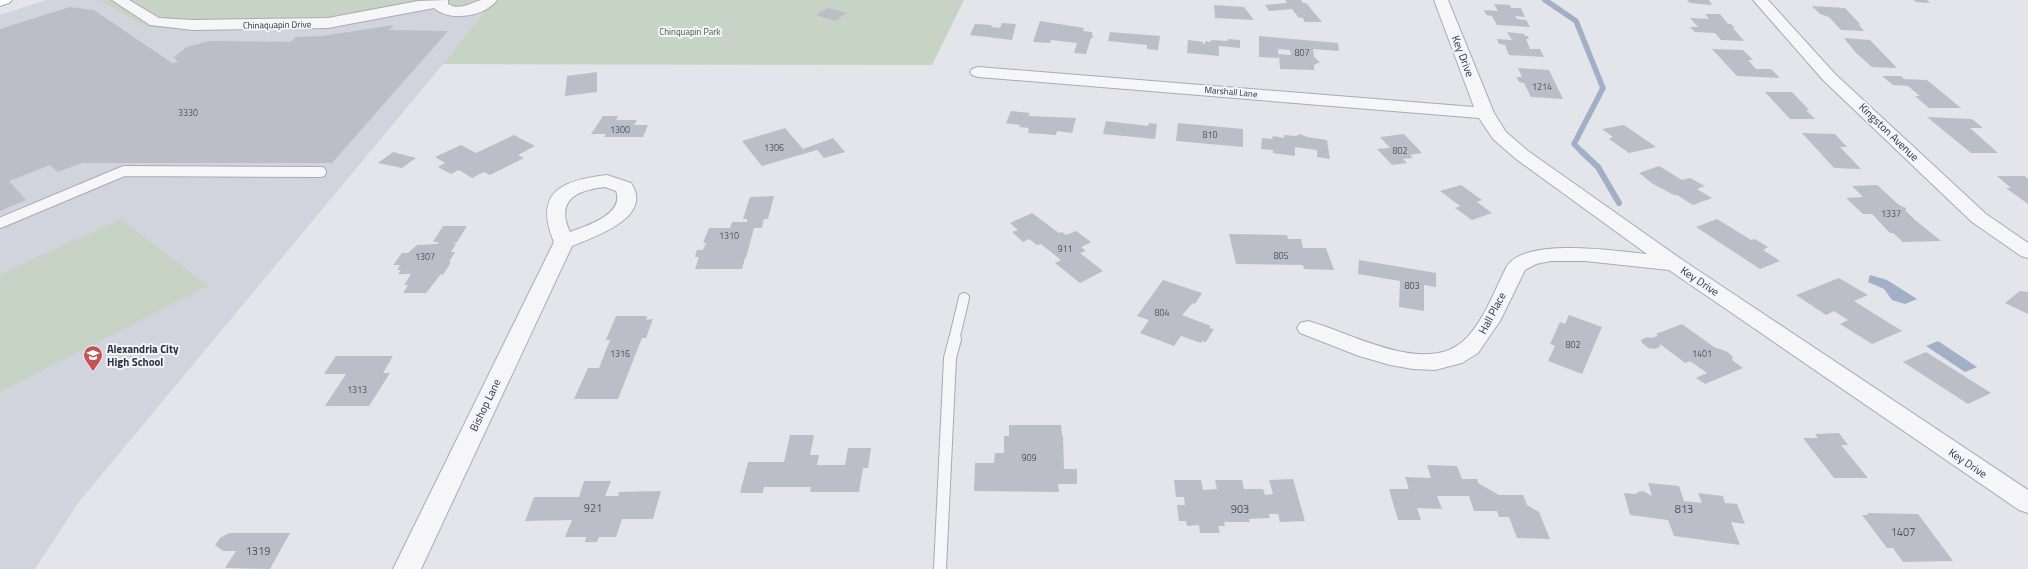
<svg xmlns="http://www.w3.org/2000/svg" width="2028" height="569" viewBox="0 0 2028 569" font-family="'Titillium Web',sans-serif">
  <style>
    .built { fill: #d1d4dc }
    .green { fill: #c7d3c5 }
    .water { fill: #a1afc7 }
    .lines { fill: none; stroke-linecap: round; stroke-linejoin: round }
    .stream-far1 { stroke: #a1afc7; stroke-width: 5.5 }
    .stream { stroke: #a1afc7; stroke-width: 6 }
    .building { fill: #bbbec7 }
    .lane-far1-casing { stroke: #a8abb4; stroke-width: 12 }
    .lane-casing { stroke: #a8abb4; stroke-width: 14 }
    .street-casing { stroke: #a8abb4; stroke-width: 2 }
    .primary-casing { stroke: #a3a8b5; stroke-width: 2 }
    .lane-far1 { stroke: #f6f6f9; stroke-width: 10 }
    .lane { stroke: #f6f6f9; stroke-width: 12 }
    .street { fill: #f6f6f9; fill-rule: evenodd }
    .primary { fill: #fff; fill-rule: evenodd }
    .labels { text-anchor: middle; stroke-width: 4; stroke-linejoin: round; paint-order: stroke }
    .far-street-label { font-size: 9px; fill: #2c3141; stroke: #f3f4f8 }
    .far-park-label { font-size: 9px; fill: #3d5c3b; stroke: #f3f4f8 }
    .number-label { font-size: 9px; fill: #505462 }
    .street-label { font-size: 11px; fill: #2c3141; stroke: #f3f4f8 }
    .poi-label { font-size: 11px; font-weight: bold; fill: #2c3141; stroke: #f3f4f8; text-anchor: start }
    .near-number-label { font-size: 11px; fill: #505462 }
  </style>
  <rect width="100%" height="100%" fill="#e3e5ea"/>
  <path class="built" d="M46 0H99L145 27 183 30 307 31 444 6H488L443 64 78 503 35 569H0V15Z"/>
  <g class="green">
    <path d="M99 0H964L932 65 443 64 488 6H444L307 31 183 30 145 27Z"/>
    <path d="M121 219 208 286 0 392V274Z"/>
  </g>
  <g class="water">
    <path d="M1870 275 1887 280 1917 299 1905 304 1892 300 1884 289 1868 282Z"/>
    <path d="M1938 341 1977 367 1965 372 1926 346Z"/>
  </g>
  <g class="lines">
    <path class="stream-far1" d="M1545 0 1576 21 1603 88 1574 144 1583 153"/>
    <path class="stream" d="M1582 152 1598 167 1619 203"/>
  </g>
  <g class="building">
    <path d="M1285 0H1301L1303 3H1306L1322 22H1305L1302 17 1299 18 1292 9 1269 11 1265 5 1287 3Z"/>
    <path d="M1687 0H1709L1712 5 1690 3Z"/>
    <path d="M1913 0H1927L1930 3 1916 2Z"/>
    <path d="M1494 4 1510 5 1511 8H1521L1525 17 1515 16 1517 19 1526 20 1530 27 1497 25 1492 16 1486 15 1484 10 1498 11Z"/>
    <path d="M1214 5 1244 7 1254 20 1215 18Z"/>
    <path d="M1812 6 1845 8 1861 25 1858 24 1864 31 1841 30 1829 17 1820 14Z"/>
    <path d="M70 7 94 10 172 63 178 62 174 57 187 47 209 41 290 42 296 37 322 36 394 25 389 30 448 31 332 163H82L58 172 50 165 9 181 26 200 0 211V29Z"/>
    <path d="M828 8 847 13 835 21 816 15Z"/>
    <path d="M1705 14H1720L1728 24H1731L1735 28H1733L1744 41 1721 40 1715 33 1695 32 1690 27H1698L1690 18 1709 19Z"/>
    <path d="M1040 21 1084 28 1083 31 1092 32 1093 38H1091L1086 54 1074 53 1077 43 1051 40 1050 43 1033 42Z"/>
    <path d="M1002 23 1016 24 1012 40 970 35 975 24 991 25 992 27 1000 28Z"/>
    <path d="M1110 32 1160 36 1158 50 1147 49V45L1108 41Z"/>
    <path d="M1507 32 1524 34 1525 36H1528L1529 39H1526L1530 49H1540L1544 57 1509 55 1505 45 1499 44 1497 39 1512 40Z"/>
    <path d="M1259 36 1338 43 1339 51 1313 49 1314 57 1320 62 1314 65V70L1280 69 1279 54 1291 55 1290 50 1278 49 1279 58 1259 57Z"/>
    <path d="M1844 38 1870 40 1897 68 1872 67 1856 53Z"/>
    <path d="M1228 39 1240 40V48L1219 46V56L1187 53 1188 40 1203 42V44H1205V41L1211 42V40L1228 41Z"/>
    <path d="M1712 49 1743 50 1753 60H1748L1756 69H1771L1780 78 1737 76Z"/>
    <path d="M1518 68 1549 70 1563 99 1531 97 1524 83 1519 82 1516 77H1522Z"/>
    <path d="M597 72V92L565 96 567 76Z"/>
    <path d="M1882 76H1901L1904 79 1927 80 1961 108H1929L1915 96H1920L1908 86 1893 85Z"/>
    <path d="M1765 92H1792L1809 110H1806L1815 119H1790Z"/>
    <path d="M1011 111 1030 113 1028 116 1076 118 1072 133 1057 131 1056 135 1028 133 1029 128 1019 127 1020 125 1006 123Z"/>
    <path d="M603 116H618L616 120H637L634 125H648L643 137H604L606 134H591Z"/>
    <path d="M1927 117 1972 119 1983 128H1970L1998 153H1971Z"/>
    <path d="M1106 121 1148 126 1149 123 1157 124 1155 139 1103 134Z"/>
    <path d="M1178 123 1243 129V147L1176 141Z"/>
    <path d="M1624 125 1656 147 1629 153 1609 139 1613 137 1602 129Z"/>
    <path d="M785 128 803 149 833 138 845 152 824 158 817 150 762 166 742 141Z"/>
    <path d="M1802 133 1835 134 1847 147H1840L1861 169 1834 168Z"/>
    <path d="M1300 134 1307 137 1327 140 1330 159 1317 157V150L1295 147V156L1273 153V150L1261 149 1262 138 1272 139 1273 136 1284 138V135L1296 136Z"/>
    <path d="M1404 134 1422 153 1410 155 1413 158 1403 159 1407 163 1392 165 1377 149 1390 148 1380 137Z"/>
    <path d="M514 135 535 146 518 155 524 158 490 175 484 172 472 178 459 170 451 174 438 167 445 163 435 157 461 145 476 153Z"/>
    <path d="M393 152 416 158 402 168 378 163Z"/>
    <path d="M1659 166 1682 180 1690 178 1705 186 1697 189 1712 198 1693 205 1677 195H1674L1653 184 1639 173Z"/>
    <path d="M1997 176H2025L2028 179V204L2006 188H2011Z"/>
    <path d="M1461 185 1482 200 1477 202 1492 213 1472 220 1455 208 1460 206 1440 191Z"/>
    <path d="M1877 185 1899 205 1906 208V211L1915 220 1941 241 1903 242 1893 233H1890L1872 214H1863L1846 198 1863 197 1852 186Z"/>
    <path d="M774 196 768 219H764L762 228H754L746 258H737H745L742 269H695L699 257H695L697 250H703L706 243H703L709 228H730L732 222H747V219H743L750 197Z"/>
    <path d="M1032 213 1059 233 1062 232 1066 235 1076 231 1091 242 1081 247 1086 251 1080 253 1103 271 1080 283 1055 263 1061 260 1041 244 1037 245 1029 239 1023 242 1012 232 1018 230 1010 223Z"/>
    <path d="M1717 219 1751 240 1755 239 1768 247 1763 250 1780 261 1760 269 1696 227Z"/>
    <path d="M443 226H467L457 242 453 244H456L451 252H455L449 262H451L443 275 441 274 426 293H403L408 285H404L411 274H398L401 270H397L400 265H393L402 253H408L417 245 437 244 439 242H433Z"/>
    <path d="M1229 234 1287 235 1288 239H1301L1303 248H1326L1334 270 1304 269 1303 265 1236 264Z"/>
    <path d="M1359 260 1436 273V287L1424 285V311L1399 307 1400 281 1358 274Z"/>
    <path d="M1839 278 1868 295 1854 301 1902 331 1872 344 1840 324 1848 320 1834 311 1826 315 1796 295Z"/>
    <path d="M1163 280 1202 293 1195 304 1193 303 1182 315 1211 326 1209 328 1214 329 1206 342 1202 341 1201 343 1181 336 1174 346 1140 333 1149 320 1137 316Z"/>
    <path d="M2020 291 2028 292V314L2005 303Z"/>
    <path d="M1569 315 1602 327 1582 374 1548 361 1555 346 1550 344 1560 322 1565 324Z"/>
    <path d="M616 316H647L646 320 653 319 646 338H642L618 399H574L588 368H599L610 340H606Z"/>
    <path d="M1682 324 1714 347 1728 352 1733 357 1732 360 1743 368 1705 384 1696 378 1707 373 1690 361 1685 363 1660 344V347L1654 349 1648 348 1642 343 1641 340 1647 337 1651 338 1658 336 1656 334Z"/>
    <path d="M1926 352 1991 393 1968 404 1903 362Z"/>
    <path d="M336 356H393L383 373H390L369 406H325L346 374H324Z"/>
    <path d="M1009 425H1061L1062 436H1063L1064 469H1077V484H1058L1059 492 974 491 975 463H994L995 453H1004V436H1009Z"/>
    <path d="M1839 433 1848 445H1841L1868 478H1834L1803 438H1818L1815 434Z"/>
    <path d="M790 435H814L810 455H819L817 465H845L848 448H871L868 468H863L859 492H810L811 487H764L763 493H740L748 462H784Z"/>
    <path d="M1427 465 1457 466 1462 479H1477L1478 483 1499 495H1523L1527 505 1539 512 1550 539 1517 538 1509 517H1499L1497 511H1474L1469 496H1437L1442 509 1417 508 1421 520H1398L1389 489H1409L1405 477 1431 478Z"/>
    <path d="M1293 479 1305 521 1280 522 1278 514H1269L1270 518 1249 519 1250 522H1224L1225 526H1218L1220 533H1200L1199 525 1187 526 1186 521H1179L1177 505H1185L1184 497H1176L1174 480H1201L1203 490 1217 489 1215 480H1242L1244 489H1263L1265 495 1273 494 1269 480Z"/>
    <path d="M584 481H611L605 496H618L619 492 661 491 653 519H622L616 537H599L597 542H585L586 537H565L572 520 525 521 534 497H579Z"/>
    <path d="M1648 483 1679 486 1684 501 1702 503 1698 493 1723 496 1725 503 1737 504 1745 524 1731 522 1740 545 1674 536 1668 520 1630 515 1624 493 1636 494 1638 492 1643 491 1652 496Z"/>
    <path d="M1867 513 1918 514 1953 561 1903 562 1893 548H1887L1862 515H1868Z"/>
    <path d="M229 533H290L270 569 225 568 236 551H223L215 545 220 538Z"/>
  </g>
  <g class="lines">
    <g class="lane-far1-casing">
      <g id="lane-far1">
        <path d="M0 223 124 171 321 172"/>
        <path d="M954 340 964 298"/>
      </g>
    </g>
    <g class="lane-casing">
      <path id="lane" d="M940 569 950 358 955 339"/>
    </g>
    <g class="street-casing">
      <g id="street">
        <path d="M112 0H129L159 18 193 20 328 18 418 1 448 0V4C460 11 470 3 481 0 486 0 493 0 497 0 485 17 449 22 434 8L328 28 193 30 150 25Z"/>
        <path d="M1434 0H1448L1494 113 1506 132 1528 151 1681 259 2028 490V513L2019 510 1669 270 1585 261H1551L1536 264 1525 270 1500 321 1478 353 1462 363 1435 370 1413 369 1390 365 1359 356 1300 333 1297 328 1300 323 1308 321C1349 332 1423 375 1462 342 1482 326 1495 289 1507 266 1526 237 1616 251 1647 254L1516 159 1493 139 1479 118 978 77 972 75 970 72 972 69 978 67 1474 107Z"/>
        <path d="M1753 0H1768L1835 74 1986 214 2028 243V258L2021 256 1972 222 1823 80Z"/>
        <path d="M607 175 631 183C654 217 596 236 572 246L421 569H393L554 242C533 192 562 180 607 175ZM605 187 616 191C625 214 586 226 570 232 555 200 577 190 605 187Z"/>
      </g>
    </g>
    <g class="primary-casing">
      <path id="primary" d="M0 0H12L9 3 0 6Z"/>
    </g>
    <use href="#lane-far1" class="lane-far1"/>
    <use href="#lane" class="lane"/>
    <use href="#street" class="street"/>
    <use href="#primary" class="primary"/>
  </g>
  <defs>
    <g id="school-pin" transform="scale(1)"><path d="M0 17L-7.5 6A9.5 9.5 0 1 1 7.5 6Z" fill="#c55355" stroke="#f3f4f8"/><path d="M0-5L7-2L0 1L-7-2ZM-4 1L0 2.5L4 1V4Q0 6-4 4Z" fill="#fff"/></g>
  </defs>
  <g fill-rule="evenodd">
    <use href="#school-pin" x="93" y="355"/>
  </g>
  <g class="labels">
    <g class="far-street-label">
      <text transform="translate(277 25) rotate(-1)" y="3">Chinaquapin Drive</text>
      <text transform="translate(1231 92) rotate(5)" y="3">Marshall Lane</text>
    </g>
    <g class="far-park-label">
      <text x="690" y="35">Chinquapin Park</text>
    </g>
    <g class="number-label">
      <text x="1302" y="56">807</text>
      <text x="1542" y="90">1214</text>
      <text x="188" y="116">3330</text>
      <text x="620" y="133">1300</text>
      <text x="1210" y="138">810</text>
      <text x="774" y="151">1306</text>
      <text x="1400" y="154">802</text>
      <text x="1891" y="217">1337</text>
      <text x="729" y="239">1310</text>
      <text x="1065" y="252">911</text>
      <text x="1281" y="259">805</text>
      <text x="425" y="260">1307</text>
      <text x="1412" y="289">803</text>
      <text x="1162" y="316">804</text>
      <text x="1573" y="348">802</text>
      <text x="620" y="357">1316</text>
      <text x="1702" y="357">1401</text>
      <text x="357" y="393">1313</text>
      <text x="1029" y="461">909</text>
    </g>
    <g class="street-label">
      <text transform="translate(1463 56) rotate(69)" y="4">Key Drive</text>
      <text transform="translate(1889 132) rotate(44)" y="4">Kingston Avenue</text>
      <text transform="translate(1700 281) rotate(34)" y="4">Key Drive</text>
      <text transform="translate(1492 313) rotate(-62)" y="4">Hall Place</text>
      <text transform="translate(485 405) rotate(-64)" y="4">Bishop Lane</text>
      <text transform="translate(1968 463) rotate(34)" y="4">Key Drive</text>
    </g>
    <g class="poi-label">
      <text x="107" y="353">Alexandria City<tspan x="107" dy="13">High School</tspan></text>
    </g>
    <g class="near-number-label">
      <text x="593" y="512">921</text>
      <text x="1240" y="513">903</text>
      <text x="1684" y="513">813</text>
      <text x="1903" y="536">1407</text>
      <text x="258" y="555">1319</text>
    </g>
  </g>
</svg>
